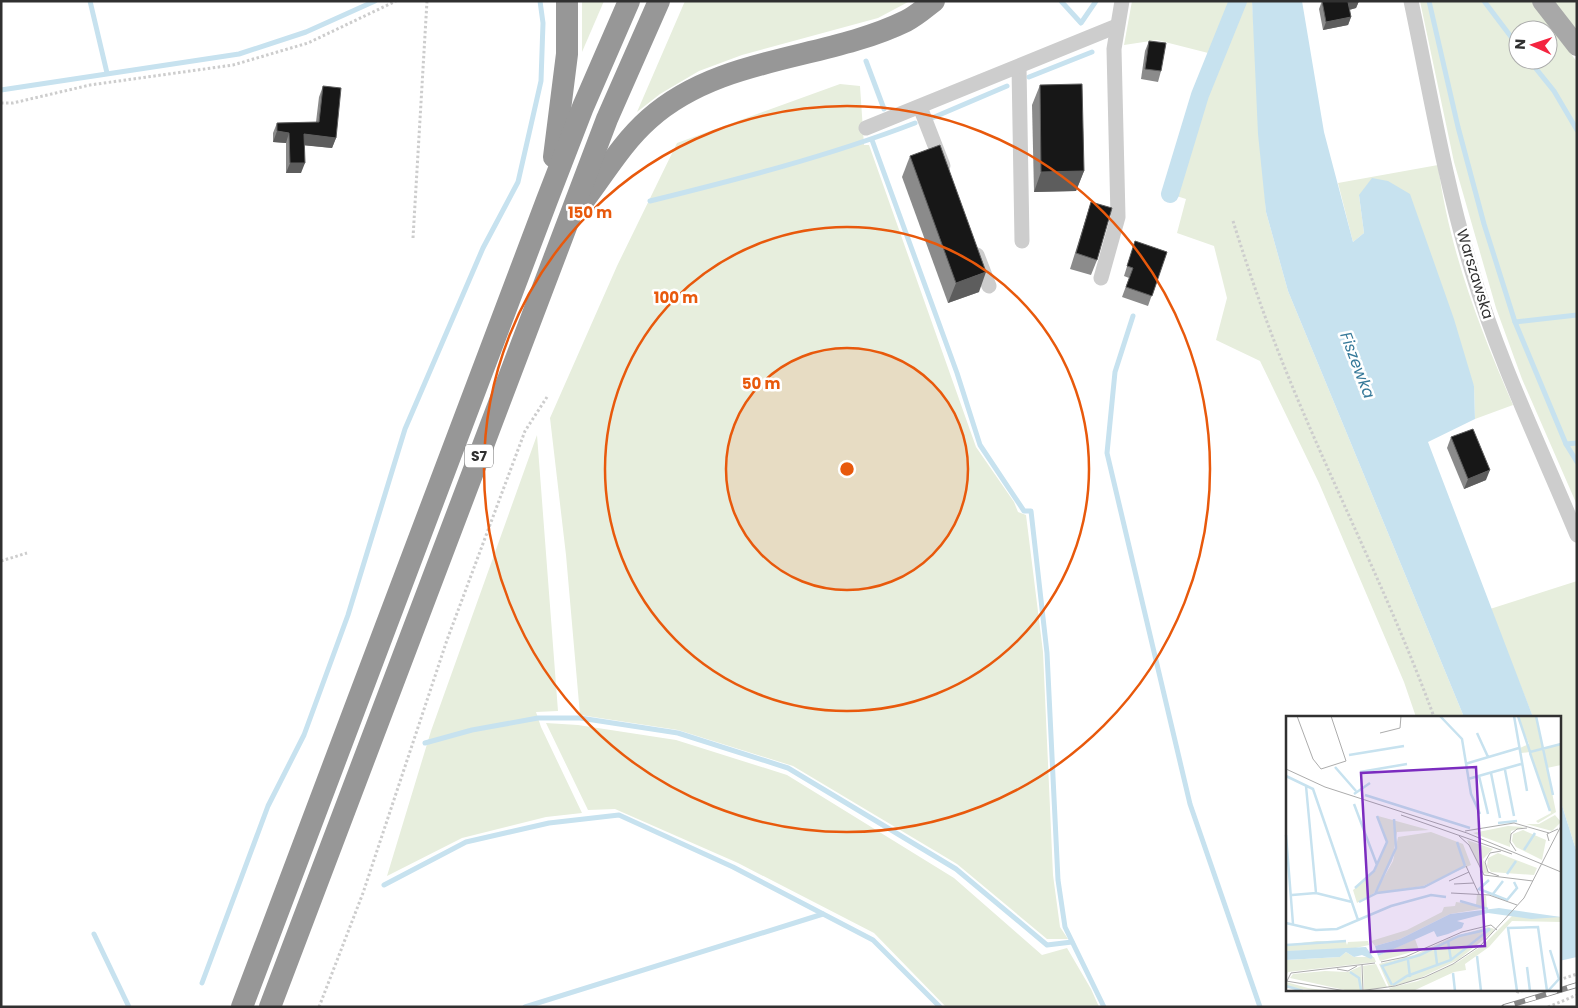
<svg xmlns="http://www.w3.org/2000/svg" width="1578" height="1008" viewBox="0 0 1578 1008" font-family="Poppins,sans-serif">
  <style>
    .green { fill: #e7eedd; fill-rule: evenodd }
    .water { fill: #c7e2ef }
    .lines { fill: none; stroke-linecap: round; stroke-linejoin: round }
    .stream { stroke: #c7e2ef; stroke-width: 5 }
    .canal { stroke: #c7e2ef; stroke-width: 18 }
    .path { stroke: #cdcdcd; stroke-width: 3; stroke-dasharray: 2.5 2.5; stroke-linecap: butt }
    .minor { stroke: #cdcdcd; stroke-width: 15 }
    .major { stroke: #a8a8a8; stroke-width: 20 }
    .highway { stroke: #979797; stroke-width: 22 }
    .rail-casing { stroke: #858585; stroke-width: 5.5 }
    .rail { stroke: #fff; stroke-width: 4; stroke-dasharray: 11; stroke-linecap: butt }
    .wall { fill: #8b8b8b }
    .shaded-wall { fill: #5d5d5d }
    .building { fill: #171717; stroke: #5d5d5d }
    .ring { fill: none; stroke: #e8590c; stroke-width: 2.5 }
    .labels { text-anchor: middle; stroke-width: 5; stroke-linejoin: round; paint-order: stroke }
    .shield { fill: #fff; stroke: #6e6e6e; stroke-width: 1 }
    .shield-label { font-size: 14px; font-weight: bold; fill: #303030 }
    .street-label { font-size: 15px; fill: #303030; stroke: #fff }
    .water-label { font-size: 16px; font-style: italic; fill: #367999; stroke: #fff }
    .inset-river { fill: none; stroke: #c7e2ef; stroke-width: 2.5 }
    .inset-road { fill: none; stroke: #acacac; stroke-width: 1 }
    .view { fill: #7b2cbf; fill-opacity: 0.15; stroke: #7b2cbf; stroke-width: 2.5 }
    .inset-edge { fill: none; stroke: #303030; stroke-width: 2.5 }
    .centre { fill: #e8590c; stroke: #fff; stroke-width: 2.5 }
    .ring-label { font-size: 15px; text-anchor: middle; font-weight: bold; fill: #e8590c; stroke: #fff; stroke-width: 5; stroke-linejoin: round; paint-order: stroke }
  </style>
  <rect width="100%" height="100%" fill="#fff"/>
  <g class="green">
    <path d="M582 1H604L582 52Z"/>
    <path d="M685 1H910L878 18 742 55 699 71 660 94 637 112Z"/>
    <path d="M1132 1H1252L1266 212 1288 291 1464 717H1416L1404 682 1319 483 1260 361 1216 340 1227 298 1214 246 1177 233 1186 199 1170 194 1200 95 1216 55 1157 40 1124 45Z"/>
    <path d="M1420 1H1532L1577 62V505L1522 379 1496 308 1454 162ZM1518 30H1548V60H1518Z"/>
    <path d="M1553 1H1577V32Z"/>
    <path d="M840 84 860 86 864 145H869L976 447 1014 502 1018 512 1026 515 1043 652 1053 875 1060 927 1068 939H1047L957 864 793 766 678 730 580 715 566 555 550 418 617 266 677 143Z"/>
    <path d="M1438 165C1449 249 1479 327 1513 405L1475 419 1474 386 1359 195 1364 233 1353 242 1338 183Z"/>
    <path d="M537 435 558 711 536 712 541 727 582 813 546 817 462 838 387 876 431 731Z"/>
    <path d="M1577 581V853L1559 796V717H1533L1490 609Z"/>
    <path d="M546 723 578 725 676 740 787 775 954 878 1042 955 1067 948 1091 989 1099 1007H946L874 933 738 863 615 809 588 810Z"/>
  </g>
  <g class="water">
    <path d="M1252 1H1302L1324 132 1353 242 1364 233 1359 195 1372 178 1388 181 1410 194 1454 319 1474 386 1475 419 1428 442 1533 717H1464L1288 291 1266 212 1258 134Z"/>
    <path d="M1559 796 1577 853V957L1559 961Z"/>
  </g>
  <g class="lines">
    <g class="stream">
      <path d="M90 1 107 73"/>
      <path d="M1061 1 1081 23 1096 1"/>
      <path d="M1429 1 1458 127 1484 224 1515 322 1566 444 1577 462"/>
      <path d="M1484 1 1518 46"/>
      <path d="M1529 60 1554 91 1577 130"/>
      <path d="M866 61 884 109"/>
      <path d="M1029 77 1092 52"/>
      <path d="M1 90 239 54 306 32 375 1"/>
      <path d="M932 118 1007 86"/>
      <path d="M872 140 957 373 980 445 1024 511H1031L1047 653 1058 880 1065 927 1104 1007"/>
      <path d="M650 201C739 179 829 156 915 123"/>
      <path d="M1133 316 1115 372 1107 453 1190 804 1260 1007"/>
      <path d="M1515 322 1577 315"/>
      <path d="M1566 444 1577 443"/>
      <path d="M425 743 472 730 538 718H580L678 733 788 768 956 869 1047 945 1072 942"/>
      <path d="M384 885 466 842 549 823 619 815 733 867 873 940 940 1007"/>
      <path d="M94 934 129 1007"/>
      <path d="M202 983 268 806 304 735 348 615 405 429 483 248 518 182 541 81 543 23 540 1"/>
      <path d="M525 1007 823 914"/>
    </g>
    <path class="canal" d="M1170 194 1200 95 1238 1"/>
    <g class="path">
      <path d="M1 103H13L90 85 233 65 308 43 396 1"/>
      <path d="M1233 221C1249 272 1266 322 1286 371 1333 487 1391 599 1434 717"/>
      <path d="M413 238 427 1"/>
      <path d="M1 561 27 553"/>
      <path d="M1559 980 1577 974"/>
      <path d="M1512 989 1518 992 1527 989"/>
      <path d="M319 1007 363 893 447 640 525 431 547 397"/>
      <path d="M1548 1007 1577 995"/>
    </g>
    <g class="minor">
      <path d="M1411 1C1430 91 1445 183 1472 271 1499 362 1541 448 1577 535"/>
      <path d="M1019 67 1022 241"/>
      <path d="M920 107 943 166"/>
      <path d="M866 128 1117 26"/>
      <path d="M977 255 989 286"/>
      <path d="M1101 278 1118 217 1114 49 1122 1"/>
    </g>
    <path class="major" d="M1542 1 1577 46"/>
    <g class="highway">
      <path d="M554 157 567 54V1"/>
      <path d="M585 199C606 171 623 142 649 119 721 55 824 61 906 21 916 16 925 8 934 1"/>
      <path d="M242 1007 547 200 583 107 629 1"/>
      <path d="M270 1007 607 119 659 1"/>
    </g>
    <g class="rail-casing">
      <path id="rail" d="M1504 1007 1577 985"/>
    </g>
    <use href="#rail" class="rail"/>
  </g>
  <g class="wall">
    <path d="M1322 1H1359L1356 8 1349 10 1351 17 1348 25 1323 30 1319 9Z"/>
    <path d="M1149 41 1161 71 1158 82 1141 79 1145 51Z"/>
    <path d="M1040 85 1084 171 1076 191 1034 192 1032 105Z"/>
    <path d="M323 86 336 138 332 148 304 145 301 173H286V143L273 142V133L277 123 316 122 319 97Z"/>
    <path d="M910 156 979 292 948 303 902 177Z"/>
    <path d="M1091 202 1097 260 1091 275 1070 269 1086 218Z"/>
    <path d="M1135 241 1167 252 1148 306 1122 297 1129 278 1124 276Z"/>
    <path d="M1451 437 1486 480 1464 489 1447 448Z"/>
  </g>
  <g class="shaded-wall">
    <path d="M1353 1H1359L1356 8 1345 11 1348 2Z"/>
    <path d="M1351 17 1348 25 1323 30 1326 22Z"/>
    <path d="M277 131 289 133 286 143 273 142Z"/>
    <path d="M304 134 336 138 332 148 301 145Z"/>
    <path d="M290 163H305L301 173H286Z"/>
    <path d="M1084 171 1076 191 1034 192 1041 172Z"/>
    <path d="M986 272 979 292 948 303 956 283Z"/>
    <path d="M1490 470 1486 480 1464 489 1468 479Z"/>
  </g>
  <g class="building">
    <path d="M1322 1H1353L1348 2 1351 17 1326 22Z"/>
    <path d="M1149 41 1166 43 1161 71 1145 69Z"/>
    <path d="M1082 84 1084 171 1041 172 1040 85Z"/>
    <path d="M323 86 341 88 336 138 304 134 305 163H290L289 133 277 131V123L319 122Z"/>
    <path d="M940 145 986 272 956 283 910 156Z"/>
    <path d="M1091 202 1112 208 1097 260 1076 253Z"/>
    <path d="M1135 241 1167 252 1152 296 1126 287 1133 268 1127 266Z"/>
    <path d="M1473 429 1490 470 1468 479 1451 437Z"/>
  </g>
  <circle cx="847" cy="469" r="121" fill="#e8590c" fill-opacity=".12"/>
  <g class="ring">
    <circle cx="847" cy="469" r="121"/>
    <circle cx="847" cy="469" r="242"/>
    <circle cx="847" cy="469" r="363"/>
  </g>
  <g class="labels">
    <rect class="shield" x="465" y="444.5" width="28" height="23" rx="4"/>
    <g class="shield-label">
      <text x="479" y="461">S7</text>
    </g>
    <g class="street-label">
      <text transform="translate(1475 274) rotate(73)" y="5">Warszawska</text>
    </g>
    <g class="water-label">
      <text transform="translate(1358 365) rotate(69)" y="6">Fiszewka</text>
    </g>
  </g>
  <g transform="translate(1286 716)">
    <rect width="275" height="275" fill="#fff"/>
    <path d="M231 0H250L257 33 275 28V49L261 52 270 96 252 107 250 105 265 97 244 36 235 37 234 32 243 28ZM269 99 275 106 266 115 240 108H253ZM92 100 143 114 111 116 106 145 88 177 71 187 67 174 89 155 101 125ZM222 110 238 111 225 115 224 131 187 117ZM237 114 260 124 256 144 230 131 226 125 227 118ZM145 116 177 128 185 149 137 170 89 177 107 145 112 121ZM181 124 207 133 197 143 203 158 197 157ZM212 137 251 152 248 159 205 156 201 150 202 142ZM191 178 200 180 201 192 164 198 114 223 89 230 85 225 121 214 156 196 158 191 169 190 170 186 190 189ZM227 199 275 201V206L226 205 203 231 179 248 180 254 168 256 127 275H105L103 272 132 265 172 246 197 229ZM202 211 208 213 207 216 172 244 130 264 103 271 93 248 128 239 164 222ZM129 223 133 234 94 245 92 240ZM31 225 60 226 61 229 62 226 82 225 83 229 61 234 0 235V229ZM60 236 68 241H88L90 246 2 256 0 260V244L54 241ZM90 248 101 271 78 274 77 250ZM75 250 76 274H59L4 262 7 258 39 255 62 256ZM0 266 22 272 43 275 0 272Z" fill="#e7eedd"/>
    <path d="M213 192 275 201 245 203 202 197 171 205 178 207 176 212 162 218 151 221 148 215 92 240 89 230 114 223 164 198ZM80 231 87 241 85 243 76 239 68 241 60 236 54 241 0 244V235Z" fill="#c7e2ef"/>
    <path class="inset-river" d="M154 0 176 23 185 78 194 98M228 0 241 75M232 0 244 36 275 28M250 0 267 79M191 17 202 41M244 37 264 95M63 39 118 30M179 48 233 32M49 51 70 75M219 54 228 100M74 56 121 48M205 57 214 102M0 60 27 73 72 204M193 60 202 98M182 63 235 48M20 70 30 177M68 78 84 67M79 79 184 112M68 88 91 149M212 107 231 105M0 119 7 208M171 126 179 150M238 134 249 117M221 158 230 145M203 164 193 173 221 184 231 172 228 166M69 172 88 155 101 126 91 100M89 178 110 132 108 103M207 178 217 165M6 179 30 177 66 186M174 185 202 193M73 186 91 177 138 171 179 150M0 207 30 214 51 213 105 190 145 179 160 181M162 225 165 244M0 229 60 225M149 232 151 248M191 240 195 275M122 244 124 261M241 251 244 275M64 256 73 262 75 274M167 257 169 275M106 269 96 250 134 239 173 220 204 213 165 244 121 260 107 269M0 270 17 275M231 275 222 212 252 211 261 275M262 275 273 263 264 234"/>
    <path class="inset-road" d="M11 0 27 43 35 53 60 45 45 0M94 17 114 12 115 0M0 53 39 71 181 117 275 156M115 99 226 138M179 115 228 107 263 117M173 120 183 129 198 159 247 165M263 125 261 118 272 113M230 135 224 126 225 118 231 113 241 112M180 150 193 178M213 160 202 156 199 146 204 137 215 135M163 165 183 156M168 168 188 167M165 177 203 179 231 189M95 246 119 241 176 216 205 209 211 214M76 249 77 275M51 253 62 255 71 250M0 265 60 275M1 265 5 257 89 247M73 275 109 270 139 261 167 248 195 229 238 182 275 110"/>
    <path class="view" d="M190 51 199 230 85 236 75 57Z"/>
    <rect width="275" height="275" class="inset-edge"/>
  </g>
  <circle cx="847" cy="469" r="8" class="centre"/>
  <g class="ring-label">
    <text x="590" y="218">150 m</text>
    <text x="676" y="303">100 m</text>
    <text x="761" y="389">50 m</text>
  </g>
  <rect width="1578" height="1008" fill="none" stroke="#303030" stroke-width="5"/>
  <g transform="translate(1533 45) rotate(273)"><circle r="24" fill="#ffffff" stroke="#acacac"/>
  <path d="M0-4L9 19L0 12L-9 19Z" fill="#f42540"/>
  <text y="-8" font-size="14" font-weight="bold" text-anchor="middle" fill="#303030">N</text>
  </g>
</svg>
